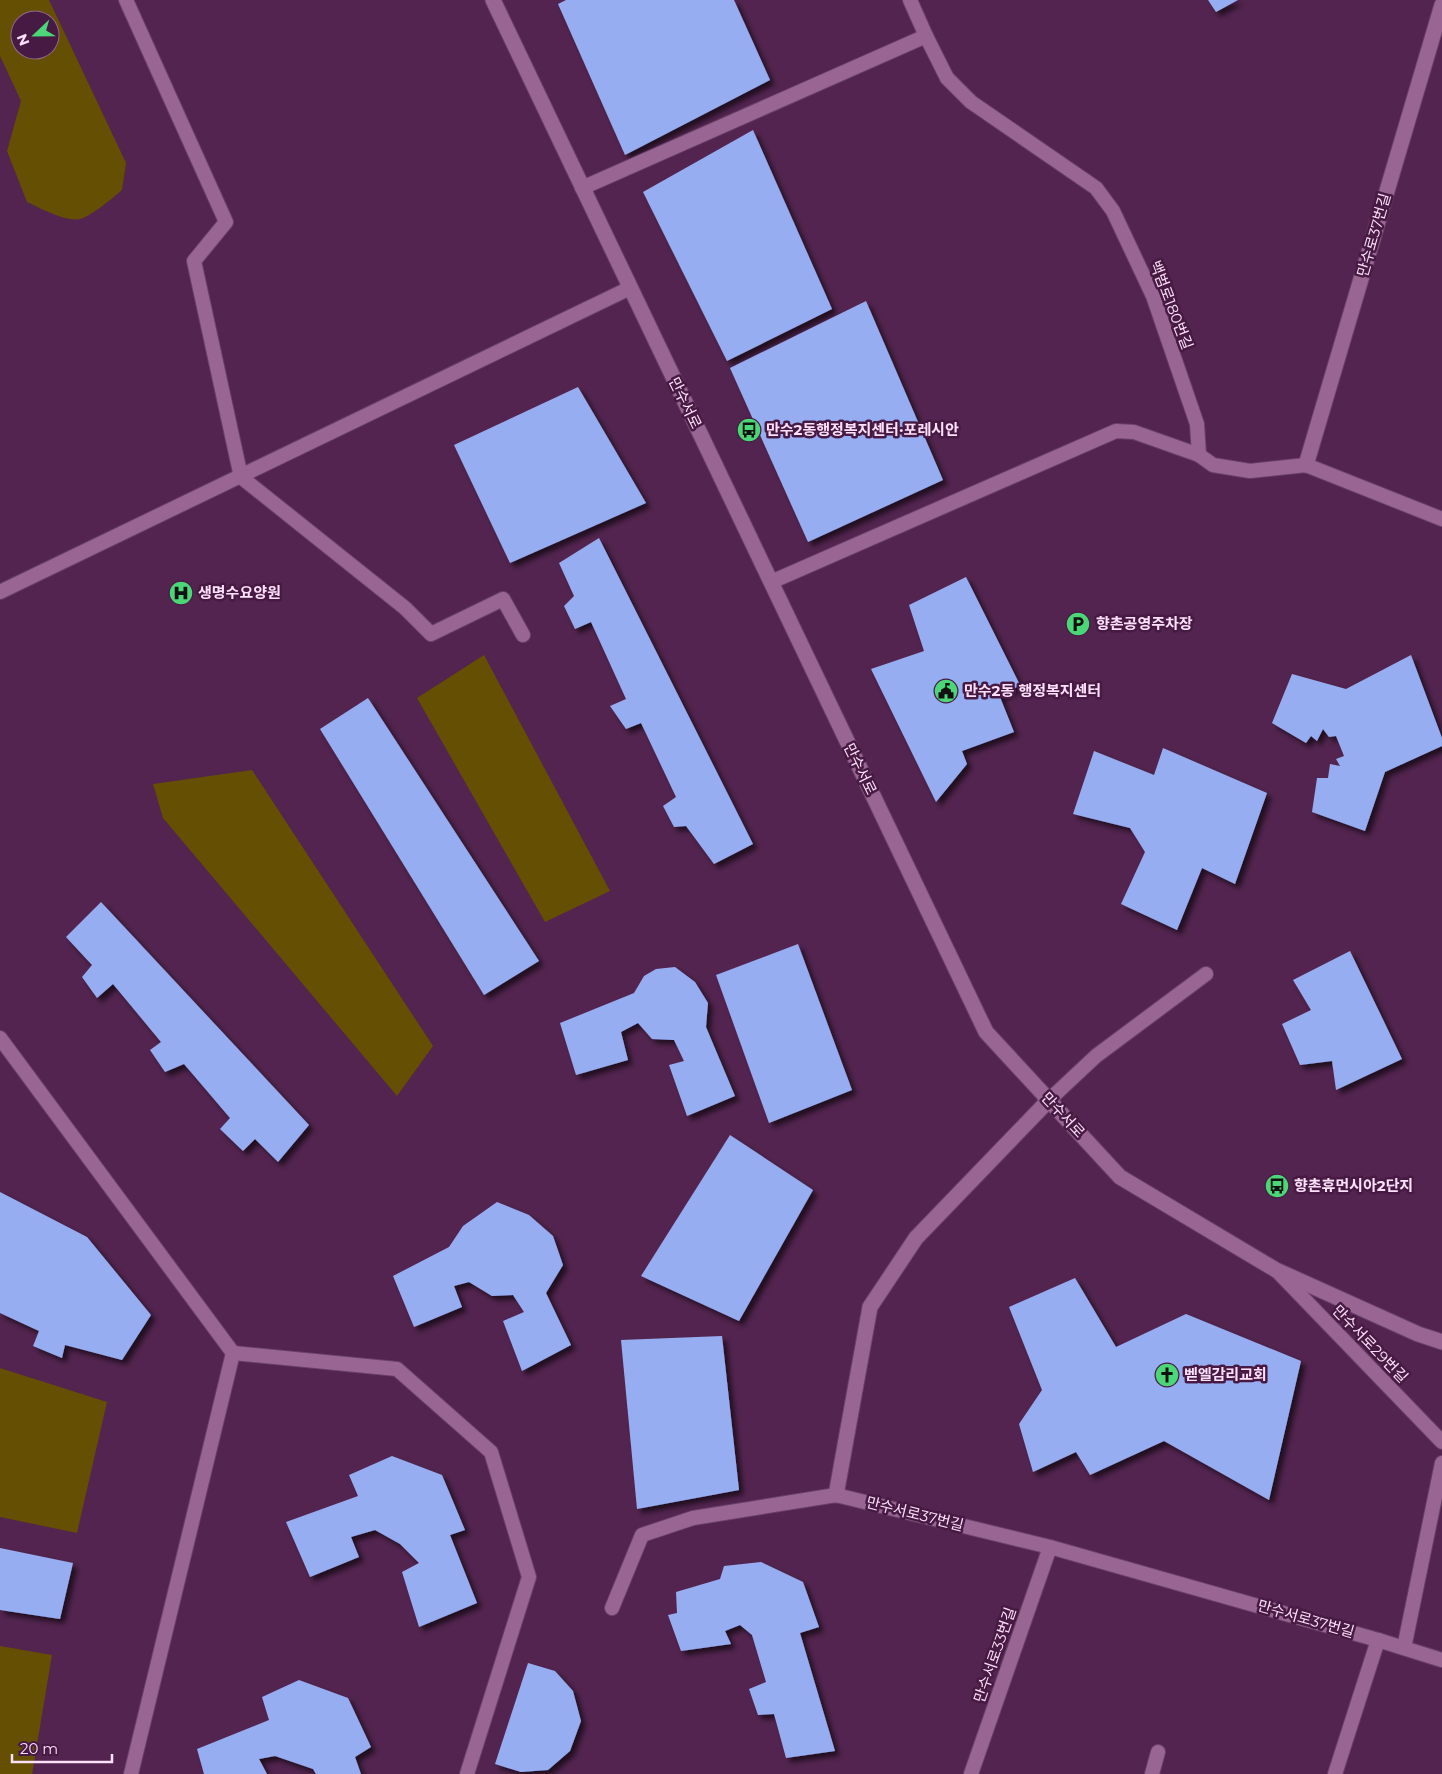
<svg xmlns="http://www.w3.org/2000/svg" width="1442" height="1774" viewBox="0 0 1442 1774" font-family="Montserrat,'Noto Sans KR',sans-serif">
  <style>
    .green { fill: #654f02; fill-rule: evenodd }
    .building { fill: #97adf1; filter: url(#shadow) }
    .lines { fill: none; stroke-linecap: round; stroke-linejoin: round }
    .lane-casing { stroke: #6a4167; stroke-width: 16 }
    .street-casing { stroke: #6a4167; stroke-width: 17 }
    .secondary-casing { stroke: #6a4167; stroke-width: 17 }
    .lane { stroke: #996694; stroke-width: 14 }
    .street { stroke: #996694; stroke-width: 15 }
    .secondary { stroke: #996694; stroke-width: 15 }
    .labels { text-anchor: middle; stroke-width: 5; stroke-linejoin: round; paint-order: stroke }
    .street-label { font-size: 15px; fill: #fde0f9; stroke: #471a44 }
    .poi-label { font-size: 15px; font-weight: bold; fill: #fde0f9; stroke: #471a44; text-anchor: start }
  </style>
  <defs>
    <filter id="shadow"><feDropShadow dx="4.5" dy="4.5" stdDeviation="2.5" flood-color="#0009"/></filter>
  </defs>
  <rect width="100%" height="100%" fill="#52244f"/>
  <g class="green">
    <path d="M0 0H49L126 163 122 190C114 197 90 217 80 219 65 222 40 208 27 202L7 151 21 101 0 56ZM20 20H50V50H20Z"/>
    <path d="M484 655 610 891 545 922 417 698Z"/>
    <path d="M252 770 433 1046 397 1096 163 818 153 784Z"/>
    <path d="M0 1368 107 1402 77 1533 0 1517Z"/>
    <path d="M0 1646 52 1655 32 1774H0Z"/>
  </g>
  <g class="building">
    <path d="M566 0H734L770 80 625 155 558 4Z"/>
    <path d="M1208 0H1238L1216 12Z"/>
    <path d="M753 130 832 309 727 361 643 192Z"/>
    <path d="M866 301 943 480 808 542 730 368Z"/>
    <path d="M578 387 646 503 510 563 454 445Z"/>
    <path d="M599 538 753 844 714 864 686 826 674 827 663 806 676 797 641 723 626 729 610 706 626 699 591 622 575 629 564 606 574 596 559 563Z"/>
    <path d="M966 577 1020 685 1000 697 1014 732 962 751 967 764 936 802 871 669 924 651 909 605Z"/>
    <path d="M1411 655 1442 738V746L1385 772 1365 831 1312 812 1317 778H1328L1330 764 1340 766 1336 759 1344 756 1336 736 1329 737 1323 729 1317 741 1311 736 1306 743 1272 723 1292 674 1346 689Z"/>
    <path d="M368 698 539 961 484 995 320 729Z"/>
    <path d="M1163 748 1267 793 1235 884 1202 868 1177 930 1121 904 1145 852 1130 828 1073 814 1094 751 1154 775Z"/>
    <path d="M101 902 309 1125 278 1162 255 1139 243 1151 220 1129 230 1118 184 1064 165 1072 150 1050 161 1042 113 984 97 998 82 977 92 965 66 937Z"/>
    <path d="M798 944 852 1090 769 1123 716 975Z"/>
    <path d="M1350 951 1402 1059 1336 1090 1332 1061 1300 1065 1282 1024 1311 1010 1293 980Z"/>
    <path d="M675 967 695 982 708 1003 706 1027 735 1096 687 1116 669 1065 684 1061 674 1040 652 1039 638 1023 621 1032 628 1060 576 1075 560 1023 634 993 644 976 656 969Z"/>
    <path d="M730 1135 813 1190 739 1321 641 1276Z"/>
    <path d="M0 1192 87 1237 151 1315 122 1360 65 1345 62 1358 33 1346 39 1331 0 1313Z"/>
    <path d="M497 1202 529 1215 553 1236 563 1265 546 1293 571 1345 522 1371 503 1321 524 1312 513 1295 492 1296 469 1282 454 1286 462 1307 414 1327 393 1276 449 1247 463 1226Z"/>
    <path d="M1075 1278 1116 1347 1186 1314 1301 1361 1269 1500 1164 1441 1090 1475 1076 1452 1033 1472 1019 1424 1042 1390 1009 1307Z"/>
    <path d="M722 1336 739 1490 637 1509 621 1340Z"/>
    <path d="M392 1456 442 1475 465 1530 450 1535 477 1603 419 1627 402 1572 419 1563 400 1544 375 1530 351 1537 359 1557 310 1577 286 1522 358 1496 349 1475Z"/>
    <path d="M0 1548 73 1563 60 1619 0 1610Z"/>
    <path d="M761 1562 803 1582 819 1627 800 1633 835 1751 786 1758 774 1714 758 1715 749 1689 766 1682 752 1635 740 1625 725 1631 731 1644 681 1651 668 1615 677 1613 676 1592 720 1579 724 1566Z"/>
    <path d="M528 1663 555 1671 573 1691 581 1721 570 1751 548 1770 521 1772 495 1764Z"/>
    <path d="M299 1680 348 1698 371 1747 355 1757 361 1774H316L313 1769 275 1756 259 1759 267 1774H204L197 1749 269 1720 262 1697Z"/>
  </g>
  <g class="lines">
    <g class="lane-casing">
      <g id="lane">
        <path d="M126 0 226 222 194 261 241 477 405 608 431 634 503 599 523 635"/>
        <path d="M910 0 926 36 947 78 971 102 1096 188 1113 211 1153 296 1197 424 1199 455 1213 465 1250 471 1306 465 1442 519"/>
        <path d="M582 188 926 36"/>
        <path d="M771 582 1116 431 1134 432 1199 455"/>
        <path d="M0 592 630 288"/>
        <path d="M0 1038 233 1353 131 1774"/>
        <path d="M1049 1100 1096 1056 1206 974"/>
        <path d="M1278 1272 1442 1442"/>
        <path d="M233 1353 397 1369 491 1452 529 1577 467 1774"/>
        <path d="M612 1608 642 1535 693 1518 836 1495 1050 1547 1378 1640 1442 1660"/>
        <path d="M1404 1648 1442 1463"/>
        <path d="M971 1774 1050 1547"/>
        <path d="M1152 1774 1158 1752"/>
        <path d="M1335 1774 1378 1640"/>
      </g>
    </g>
    <g class="street-casing">
      <g id="street">
        <path d="M1306 465 1442 5"/>
        <path d="M836 1495 870 1307 916 1238 1049 1100"/>
      </g>
    </g>
    <g class="secondary-casing">
      <path id="secondary" d="M493 0 986 1032 1120 1177 1276 1270 1418 1334 1442 1342"/>
    </g>
    <use href="#lane" class="lane"/>
    <use href="#street" class="street"/>
    <use href="#secondary" class="secondary"/>
  </g>
  <defs>
    <g id="bus-disc" transform="scale(1.25)"><circle r="9.5" fill="#4bd677" stroke="#471a44"/><path d="M-5-6H5V4H4V6H2V4H-2V6H-4V4H-5ZM-3.5-4V0h7V-4ZM-3.5 1.2v1.5H-2V1.2ZM2 1.2v1.5H3.5V1.2Z" fill="#111"/></g>
    <g id="hospital-disc" transform="scale(1.25)"><circle r="9.5" fill="#4bd677" stroke="#471a44"/><path d="M-5-5h3v3.5h4V-5h3V5h-3V1.5h-4V5h-3Z" fill="#111"/></g>
    <g id="parking-disc" transform="scale(1.25)"><circle r="9.5" fill="#4bd677" stroke="#471a44"/><path d="M-3.5-5.5H1a3.5 3.5 0 0 1 0 7H-1V5.5H-3.5ZM-1-3.4V-.6H.8a1.4 1.4 0 0 0 0-2.8Z" fill="#111"/></g>
    <g id="civic-disc" transform="scale(1.25)"><circle r="9.5" fill="#4bd677" stroke="#471a44"/><path d="M-.6-6.5H3V-4.5H.6V-3L4-1V1h2V6H-6V1h2V-1L-.6-3ZM-1.2 2.5V6h2.4V2.5Z" fill="#111"/></g>
    <g id="church-disc" transform="scale(1.25)"><circle r="9.5" fill="#4bd677" stroke="#471a44"/><path d="M-1.2-6h2.4v3.5h3.3v2.4h-3.3V6h-2.4V-.1h-3.3v-2.4h3.3Z" fill="#111"/></g>
  </defs>
  <g fill-rule="evenodd">
    <use href="#bus-disc" x="749" y="430"/>
    <use href="#hospital-disc" x="181" y="593"/>
    <use href="#parking-disc" x="1078" y="624"/>
    <use href="#civic-disc" x="946" y="691"/>
    <use href="#bus-disc" x="1277" y="1186"/>
    <use href="#church-disc" x="1167" y="1375"/>
  </g>
  <g class="labels">
    <g class="street-label">
      <text transform="translate(1374 235) rotate(-74)" y="5">만수로37번길</text>
      <text transform="translate(1171 305) rotate(69)" y="5">백범로180번길</text>
      <text transform="translate(685 403) rotate(64)" y="5">만수서로</text>
      <text transform="translate(860 769) rotate(64)" y="5">만수서로</text>
      <text transform="translate(1063 1115) rotate(47)" y="5">만수서로</text>
      <text transform="translate(1370 1344) rotate(46)" y="5">만수서로29번길</text>
      <text transform="translate(915 1514) rotate(14)" y="5">만수서로37번길</text>
      <text transform="translate(1306 1619) rotate(16)" y="5">만수서로37번길</text>
      <text transform="translate(995 1655) rotate(-71)" y="5">만수서로33번길</text>
    </g>
    <g class="poi-label">
      <text x="766" y="435">만수2동행정복지센터·포레시안</text>
      <text x="198" y="598">생명수요양원</text>
      <text x="1096" y="629">향촌공영주차장</text>
      <text x="964" y="696">만수2동 행정복지센터</text>
      <text x="1294" y="1191">향촌휴먼시아2단지</text>
      <text x="1184" y="1380">벧엘감리교회</text>
    </g>
  </g>
  <g transform="translate(35 35) rotate(248)"><circle r="24" fill="#471a44" stroke="#90698c"/>
  <path d="M0-4L9 19L0 12L-9 19Z" fill="#4bd677"/>
  <text y="-8" font-size="14" font-weight="bold" text-anchor="middle" fill="#fde0f9">N</text>
  </g>
  <path d="M12 1754v8h100v-8" fill="none" stroke="#fde0f9" stroke-width="2.5"/>
  <text x="20" y="1754" font-size="15" fill="#fde0f9" stroke="#471a44" stroke-width="4" paint-order="stroke">20 m</text>
</svg>
